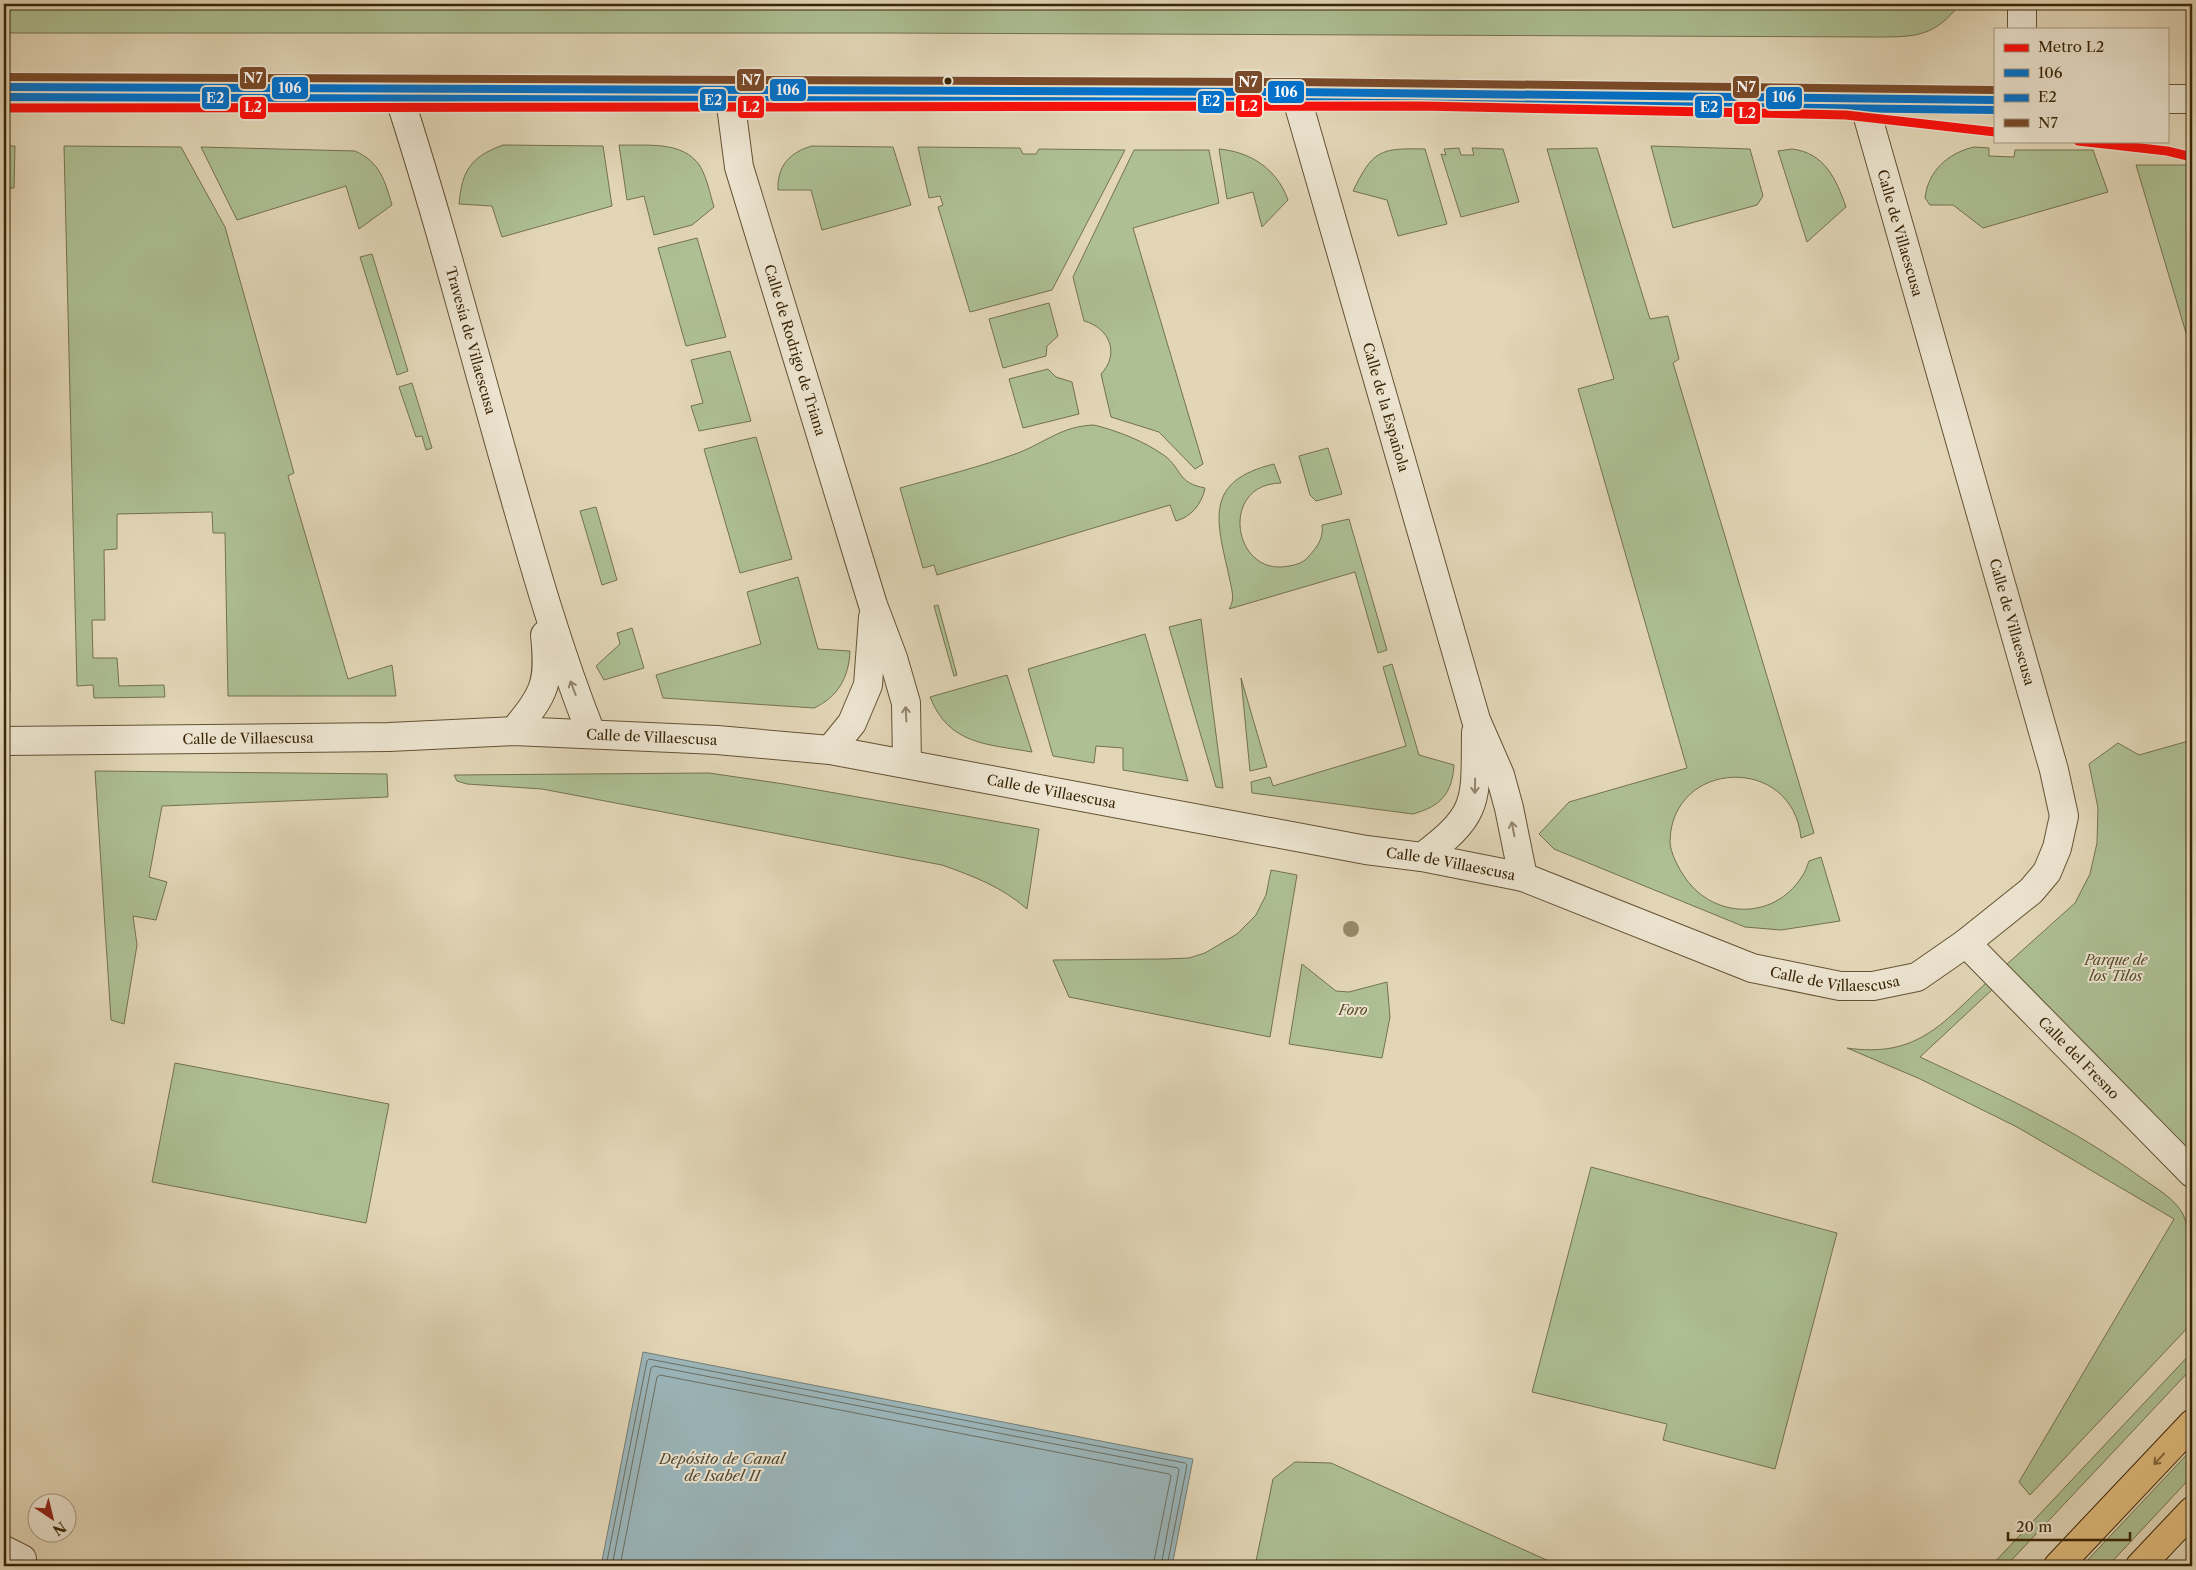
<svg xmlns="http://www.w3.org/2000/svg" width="2196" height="1570" viewBox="0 0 2196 1570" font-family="'Libre Caslon Text',serif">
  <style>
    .green { fill: #adbf93; stroke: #74724d }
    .water { fill: #9bb6bb; stroke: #747c73 }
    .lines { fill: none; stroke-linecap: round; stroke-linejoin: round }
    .shore { stroke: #6a6e61; stroke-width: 1 }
    .minor-casing { stroke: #645233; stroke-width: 30 }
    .major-casing { stroke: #3a2607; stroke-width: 30 }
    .minor { stroke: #ece4d0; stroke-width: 28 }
    .major { stroke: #e1bb7c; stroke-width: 28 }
    .bus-1-casing { stroke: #ece4d0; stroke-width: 11 }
    .bus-2-casing { stroke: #ece4d0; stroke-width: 11 }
    .bus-3-casing { stroke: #ece4d0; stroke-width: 11 }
    .bus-1 { stroke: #0072ce; stroke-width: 8 }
    .bus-2 { stroke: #0072ce; stroke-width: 8 }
    .bus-3 { stroke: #7a4b2a; stroke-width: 8 }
    .metro-1-casing { stroke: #ece4d0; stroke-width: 12 }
    .metro-1 { stroke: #fb0f0c; stroke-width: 9 }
    .tree { fill: #968a69 }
    .oneway { stroke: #93856c }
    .oneway2 { stroke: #85693c }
    .bus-dot { fill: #3a2607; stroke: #ece4d0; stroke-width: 2 }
    .labels { text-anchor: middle; stroke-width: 4; stroke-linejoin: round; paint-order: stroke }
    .street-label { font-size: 14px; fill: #3a2607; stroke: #ece4d0 }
    .park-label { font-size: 14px; font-style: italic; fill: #574c2a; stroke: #ece4d0 }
    .water-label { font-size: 15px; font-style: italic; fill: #524a34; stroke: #ece4d0 }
    .line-badge { stroke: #ece4d0; stroke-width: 2 }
    .badge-label { font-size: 14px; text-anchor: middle; font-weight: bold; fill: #fff }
  </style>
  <rect width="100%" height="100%" fill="#e2d6b7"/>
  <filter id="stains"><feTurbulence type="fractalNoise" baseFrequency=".004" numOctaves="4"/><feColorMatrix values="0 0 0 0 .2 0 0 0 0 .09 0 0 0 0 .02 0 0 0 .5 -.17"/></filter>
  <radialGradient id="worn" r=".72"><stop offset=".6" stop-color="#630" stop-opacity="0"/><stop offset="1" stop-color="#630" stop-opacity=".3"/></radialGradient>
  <g class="green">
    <path d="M4 4H1960C1935 36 1917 37 1878 37L886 33H4Z"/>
    <path d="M503 145 603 146 612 206 502 237 492 206 459 204C462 171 470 157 503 145Z"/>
    <path d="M619 145C645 146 683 140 700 166 707 178 710 194 714 207L692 225 654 235 644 196 627 200Z"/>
    <path d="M4 146H15L14 188H4Z"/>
    <path d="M64 146 181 147 225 227 294 473 288 476 348 679 392 665 396 696H228L225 533H213L212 512 117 514V549L104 550 105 620H92L93 658H117L119 686 164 685 165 697 94 698 93 685 77 686Z"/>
    <path d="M812 146 893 147 911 205 822 230 811 190H778C777 166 790 152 812 146Z"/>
    <path d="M1651 146 1750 149 1763 196 1757 205 1673 228Z"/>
    <path d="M201 147 355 151C380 162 385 181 392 205L359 229 346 186 237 220Z"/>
    <path d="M918 147 1020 148 1023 154H1036L1039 149 1125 150 1052 290 970 312 938 207 943 205 940 196 929 198Z"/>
    <path d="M1974 147 1989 148V156L2014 157 2015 150H2093L2108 192 1983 228 1953 205H1930L1925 198C1928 171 1948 153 1974 147Z"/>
    <path d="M1459 148 1461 155H1474L1472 148 1503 149 1519 202 1461 217 1441 154 1446 155 1444 149Z"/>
    <path d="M1597 148 1650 319 1668 316 1679 359 1673 363 1814 833 1801 838C1793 754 1672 759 1670 841 1670 853 1679 869 1686 879 1715 919 1773 920 1801 878 1805 873 1807 866 1809 861L1821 857 1840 921 1781 930 1745 927 1554 849 1539 834 1569 802 1687 768 1578 389 1614 379 1547 149Z"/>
    <path d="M1219 149C1251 152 1277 169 1288 200L1262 227 1253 192 1227 199Z"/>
    <path d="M1425 149 1447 224 1398 236 1387 200 1353 191C1373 150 1380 148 1425 149Z"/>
    <path d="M1792 149C1825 153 1836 179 1846 207L1807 242 1778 151Z"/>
    <path d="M1134 150H1209L1219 203 1133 228 1201 457 1203 464 1195 469 1159 432 1111 417 1101 374C1120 354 1110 328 1084 321L1073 277Z"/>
    <path d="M2136 165H2192V353Z"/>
    <path d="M697 238 726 337 686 346 658 248Z"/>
    <path d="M372 254 408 371 397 375 360 257Z"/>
    <path d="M1049 303 1058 336 1047 346 1046 356 1003 368 989 319Z"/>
    <path d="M730 351 751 421 699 431 691 406 703 403 691 360Z"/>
    <path d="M1048 369 1056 377 1072 382 1079 414 1023 428 1009 379Z"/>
    <path d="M412 383 432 448 426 450 422 436 416 437 399 387Z"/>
    <path d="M1094 425C1118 431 1144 441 1165 456 1182 469 1177 483 1205 488 1202 504 1191 517 1176 521L1170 505 937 575 934 565 923 568 900 488C939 477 980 467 1018 453 1046 442 1062 426 1094 425Z"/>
    <path d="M756 437 792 559 740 573 704 449Z"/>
    <path d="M1328 448 1342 494 1316 501 1310 495 1299 456Z"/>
    <path d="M1274 464 1281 483C1218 484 1233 578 1289 566 1296 565 1305 562 1309 556 1317 547 1324 538 1322 525L1349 519 1387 650 1378 653 1355 572 1229 609C1236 599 1231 588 1229 576 1216 519 1204 481 1274 464Z"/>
    <path d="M4 470H5L10 692H4Z"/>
    <path d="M596 507 617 580 602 585 580 511Z"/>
    <path d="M798 577 818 649 850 651C849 677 838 697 814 708L663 698 656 675 761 644 747 592Z"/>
    <path d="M938 605 957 675 954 676 934 606Z"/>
    <path d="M1201 619 1223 788 1216 787 1169 627Z"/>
    <path d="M632 628 644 668 604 680 596 666 620 644 617 633Z"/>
    <path d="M1145 634 1188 781 1123 770V748L1096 746 1094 763 1053 756 1028 669Z"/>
    <path d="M1392 664 1419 755 1454 765C1452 794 1441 806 1413 814L1252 793 1251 782 1270 777 1273 786 1406 746 1383 667Z"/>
    <path d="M1007 675 1032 752C987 744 949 745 930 697Z"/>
    <path d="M1241 678 1267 767 1250 771Z"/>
    <path d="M2192 740V1158L2006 965 2075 903 2090 874 2097 843 2098 808 2089 764 2118 743 2139 755Z"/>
    <path d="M95 771 387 774 388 797 162 806 149 877 167 882 156 920 133 916 137 945 124 1024 111 1020Z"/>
    <path d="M709 773 784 784 1039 829 1027 909C1002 887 973 876 942 865L542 789 467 784 457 781 454 775Z"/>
    <path d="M1271 870 1297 875 1270 1037 1069 997 1053 960 1164 959 1189 958 1205 953 1237 934 1256 915 1266 895Z"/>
    <path d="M1302 964 1336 991 1349 992 1387 982 1390 1017 1382 1058 1289 1044Z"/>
    <path d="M1987 982 1994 988 1920 1057C1997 1093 2074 1128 2143 1179 2156 1188 2175 1199 2183 1214 2196 1245 2192 1288 2192 1323L2030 1495 2019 1482 2174 1219 2017 1127 1918 1078 1847 1048C1916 1058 1941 1025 1987 982Z"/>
    <path d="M175 1063 389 1104 366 1223 152 1182Z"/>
    <path d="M1591 1167 1837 1233 1775 1469 1663 1440 1667 1424 1532 1392Z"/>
    <path d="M2192 1352V1368L2006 1566H1991Z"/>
    <path d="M2192 1449V1476L2108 1566H2082Z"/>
    <path d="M1295 1462 1331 1463 1560 1566H1255L1273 1479Z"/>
  </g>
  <path class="water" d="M643 1352 1193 1459 1172 1566H601Z"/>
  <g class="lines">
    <g class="shore">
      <path d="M606 1566 647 1361 649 1359 1185 1463 1187 1465 1167 1566"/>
      <path d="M612 1566 651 1368 654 1366 1178 1468 1179 1470 1161 1566"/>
      <path d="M620 1566 657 1377 660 1375 1169 1474 1171 1476 1153 1566"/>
    </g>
    <g class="minor-casing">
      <g id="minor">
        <path d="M2022 29V4"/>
        <path d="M4 87 1295 92 1995 100"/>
        <path id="s1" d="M397 90C437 213 470 339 505 463 531 554 556 645 591 733"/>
        <path id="s2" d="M729 90 739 167 873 605 893 658 906 703 907 763"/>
        <path id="s3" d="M1295 92 1476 720 1500 775 1509 808 1523 877"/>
        <path d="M2167 99H2192"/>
        <path d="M514 731C545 693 550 684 545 635"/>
        <path id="s4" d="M4 741 389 737 514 731 717 740 830 750 1366 850 1422 857 1523 877 1752 968 1840 986H1873L1917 977 1966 943 2031 891 2047 872 2057 848 2064 816 2054 770 1863 100"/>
        <path d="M830 750 852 723 868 685 873 617"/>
        <path d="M1422 857C1481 813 1475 801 1476 732"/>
        <path id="s5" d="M1966 943 2192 1173"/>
        <path d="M4 1550 22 1559"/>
      </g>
    </g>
    <g class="major-casing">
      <g id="major">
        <path d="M2058 1566 2192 1424"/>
        <path d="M2140 1566 2192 1511"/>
      </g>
    </g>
    <use href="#minor" class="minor"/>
    <use href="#major" class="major"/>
    <g class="bus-1-casing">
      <path id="bus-1" d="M4 87 1295 92 1995 100"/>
    </g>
    <g class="bus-2-casing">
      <path id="bus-2" d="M4 97 1295 102 1995 110"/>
    </g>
    <g class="bus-3-casing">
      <path id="bus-3" d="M4 77 1295 82 1995 90"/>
    </g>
    <use href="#bus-1" class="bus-1"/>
    <use href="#bus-2" class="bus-2"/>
    <use href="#bus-3" class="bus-3"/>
    <g class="metro-1-casing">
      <g id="metro-1">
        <path d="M4 108 1421 106 1846 115 1995 132"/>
        <path d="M2078 141 2167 151 2192 157"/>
      </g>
    </g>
    <use href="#metro-1" class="metro-1"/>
  </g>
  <circle class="tree" cx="1351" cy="929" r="8"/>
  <defs><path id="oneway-shaft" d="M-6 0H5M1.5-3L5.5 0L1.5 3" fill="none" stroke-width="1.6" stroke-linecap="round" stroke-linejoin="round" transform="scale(1.25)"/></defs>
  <g class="oneway">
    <use href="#oneway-shaft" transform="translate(573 688) rotate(-111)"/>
    <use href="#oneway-shaft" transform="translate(906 714) rotate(-93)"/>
    <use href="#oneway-shaft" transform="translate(1475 786) rotate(91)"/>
    <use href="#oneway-shaft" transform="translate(1513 829) rotate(-101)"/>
  </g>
  <use class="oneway2" href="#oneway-shaft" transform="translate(2159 1459) rotate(133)"/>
  <circle class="bus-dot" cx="948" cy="81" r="4.5"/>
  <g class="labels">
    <g class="street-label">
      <text transform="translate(1900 233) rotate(74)" y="5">Calle de Villaescusa</text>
      <text dy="5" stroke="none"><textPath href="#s1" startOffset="261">Travesía de Villaescusa</textPath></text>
      <text dy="5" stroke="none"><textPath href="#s2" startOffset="269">Calle de Rodrigo de Triana</textPath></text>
      <text dy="5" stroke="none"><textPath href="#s3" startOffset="328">Calle de la Española</textPath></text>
      <text transform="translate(2012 622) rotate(74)" y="5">Calle de Villaescusa</text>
      <text dy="5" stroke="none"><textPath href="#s4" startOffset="648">Calle de Villaescusa</textPath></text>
      <text dy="5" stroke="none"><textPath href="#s4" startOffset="244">Calle de Villaescusa</textPath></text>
      <text dy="5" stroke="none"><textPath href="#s4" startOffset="1052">Calle de Villaescusa</textPath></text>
      <text dy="5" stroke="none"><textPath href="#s4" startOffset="1458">Calle de Villaescusa</textPath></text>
      <text dy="5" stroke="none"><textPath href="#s4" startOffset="1862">Calle de Villaescusa</textPath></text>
      <text dy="5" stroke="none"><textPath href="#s5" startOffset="161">Calle del Fresno</textPath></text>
    </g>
    <g class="park-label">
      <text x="2116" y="965">Parque de<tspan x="2116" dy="16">los Tilos</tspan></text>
      <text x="1353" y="1015">Foro</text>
    </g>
    <g class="water-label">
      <text x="722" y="1464">Depósito de Canal<tspan x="722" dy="17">de Isabel II</tspan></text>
    </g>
  </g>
  <g class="line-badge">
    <rect x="239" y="66" width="28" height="24" rx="5" fill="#7a4b2a"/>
    <rect x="736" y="68" width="29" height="24" rx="5" fill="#7a4b2a"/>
    <rect x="1234" y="70" width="29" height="24" rx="5" fill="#7a4b2a"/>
    <rect x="1732" y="75" width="28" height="24" rx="5" fill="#7a4b2a"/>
    <rect x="271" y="76" width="38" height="24" rx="5" fill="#0072ce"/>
    <rect x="769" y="78" width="38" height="24" rx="5" fill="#0072ce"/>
    <rect x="1267" y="80" width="38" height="24" rx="5" fill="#0072ce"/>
    <rect x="1765" y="86" width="38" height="24" rx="5" fill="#0072ce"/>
    <rect x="201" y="86" width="29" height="24" rx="5" fill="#0072ce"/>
    <rect x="699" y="88" width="28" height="24" rx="5" fill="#0072ce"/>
    <rect x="1197" y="90" width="28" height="24" rx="5" fill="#0072ce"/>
    <rect x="1235" y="94" width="28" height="24" rx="5" fill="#fb0f0c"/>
    <rect x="1694" y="95" width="29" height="24" rx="5" fill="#0072ce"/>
    <rect x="737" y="95" width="28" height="24" rx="5" fill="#fb0f0c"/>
    <rect x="239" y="96" width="28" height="24" rx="5" fill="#fb0f0c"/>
    <rect x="1733" y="101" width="28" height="24" rx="5" fill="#fb0f0c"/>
  </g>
  <g class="badge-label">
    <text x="253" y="83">N7</text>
    <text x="751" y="85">N7</text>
    <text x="1248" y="87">N7</text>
    <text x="1746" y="92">N7</text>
    <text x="290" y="93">106</text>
    <text x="788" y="95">106</text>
    <text x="1286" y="97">106</text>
    <text x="1784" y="102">106</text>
    <text x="215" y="103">E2</text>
    <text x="713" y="105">E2</text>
    <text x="1211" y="106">E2</text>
    <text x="1249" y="111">L2</text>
    <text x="1709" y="112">E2</text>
    <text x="751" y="112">L2</text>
    <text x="253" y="112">L2</text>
    <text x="1747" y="118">L2</text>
  </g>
  <rect width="2196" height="1570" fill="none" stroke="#e2d6b7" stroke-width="20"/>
  <rect x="5" y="5" width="2186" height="1560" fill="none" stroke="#3a2607" stroke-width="2.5"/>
  <rect x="10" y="10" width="2176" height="1550" fill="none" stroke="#3a2607"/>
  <rect x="1994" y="28" width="175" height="115" fill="#ece4d0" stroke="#a59880"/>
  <rect x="2004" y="44" width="25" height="8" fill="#fb0f0c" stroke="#a59880"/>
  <text x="2038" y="52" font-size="15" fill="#3a2607">Metro L2</text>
  <rect x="2004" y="69" width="25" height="8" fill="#0072ce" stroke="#a59880"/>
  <text x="2038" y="78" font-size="15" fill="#3a2607">106</text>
  <rect x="2004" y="94" width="25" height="8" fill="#0072ce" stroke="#a59880"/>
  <text x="2038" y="102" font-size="15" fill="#3a2607">E2</text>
  <rect x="2004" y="119" width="25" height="8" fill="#7a4b2a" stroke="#a59880"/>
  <text x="2038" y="128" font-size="15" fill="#3a2607">N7</text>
  <g transform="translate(52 1518) rotate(145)"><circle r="24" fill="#ece4d0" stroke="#a59880"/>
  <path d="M0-4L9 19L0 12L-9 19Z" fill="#8f2418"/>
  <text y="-8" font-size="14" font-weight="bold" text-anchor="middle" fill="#3a2607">N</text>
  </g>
  <path d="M2008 1532v8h122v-8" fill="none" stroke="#3a2607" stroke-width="2.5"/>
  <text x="2016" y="1532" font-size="15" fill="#3a2607" stroke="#ece4d0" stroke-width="4" paint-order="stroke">20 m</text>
  <rect width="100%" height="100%" filter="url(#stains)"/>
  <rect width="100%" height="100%" fill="url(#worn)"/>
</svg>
